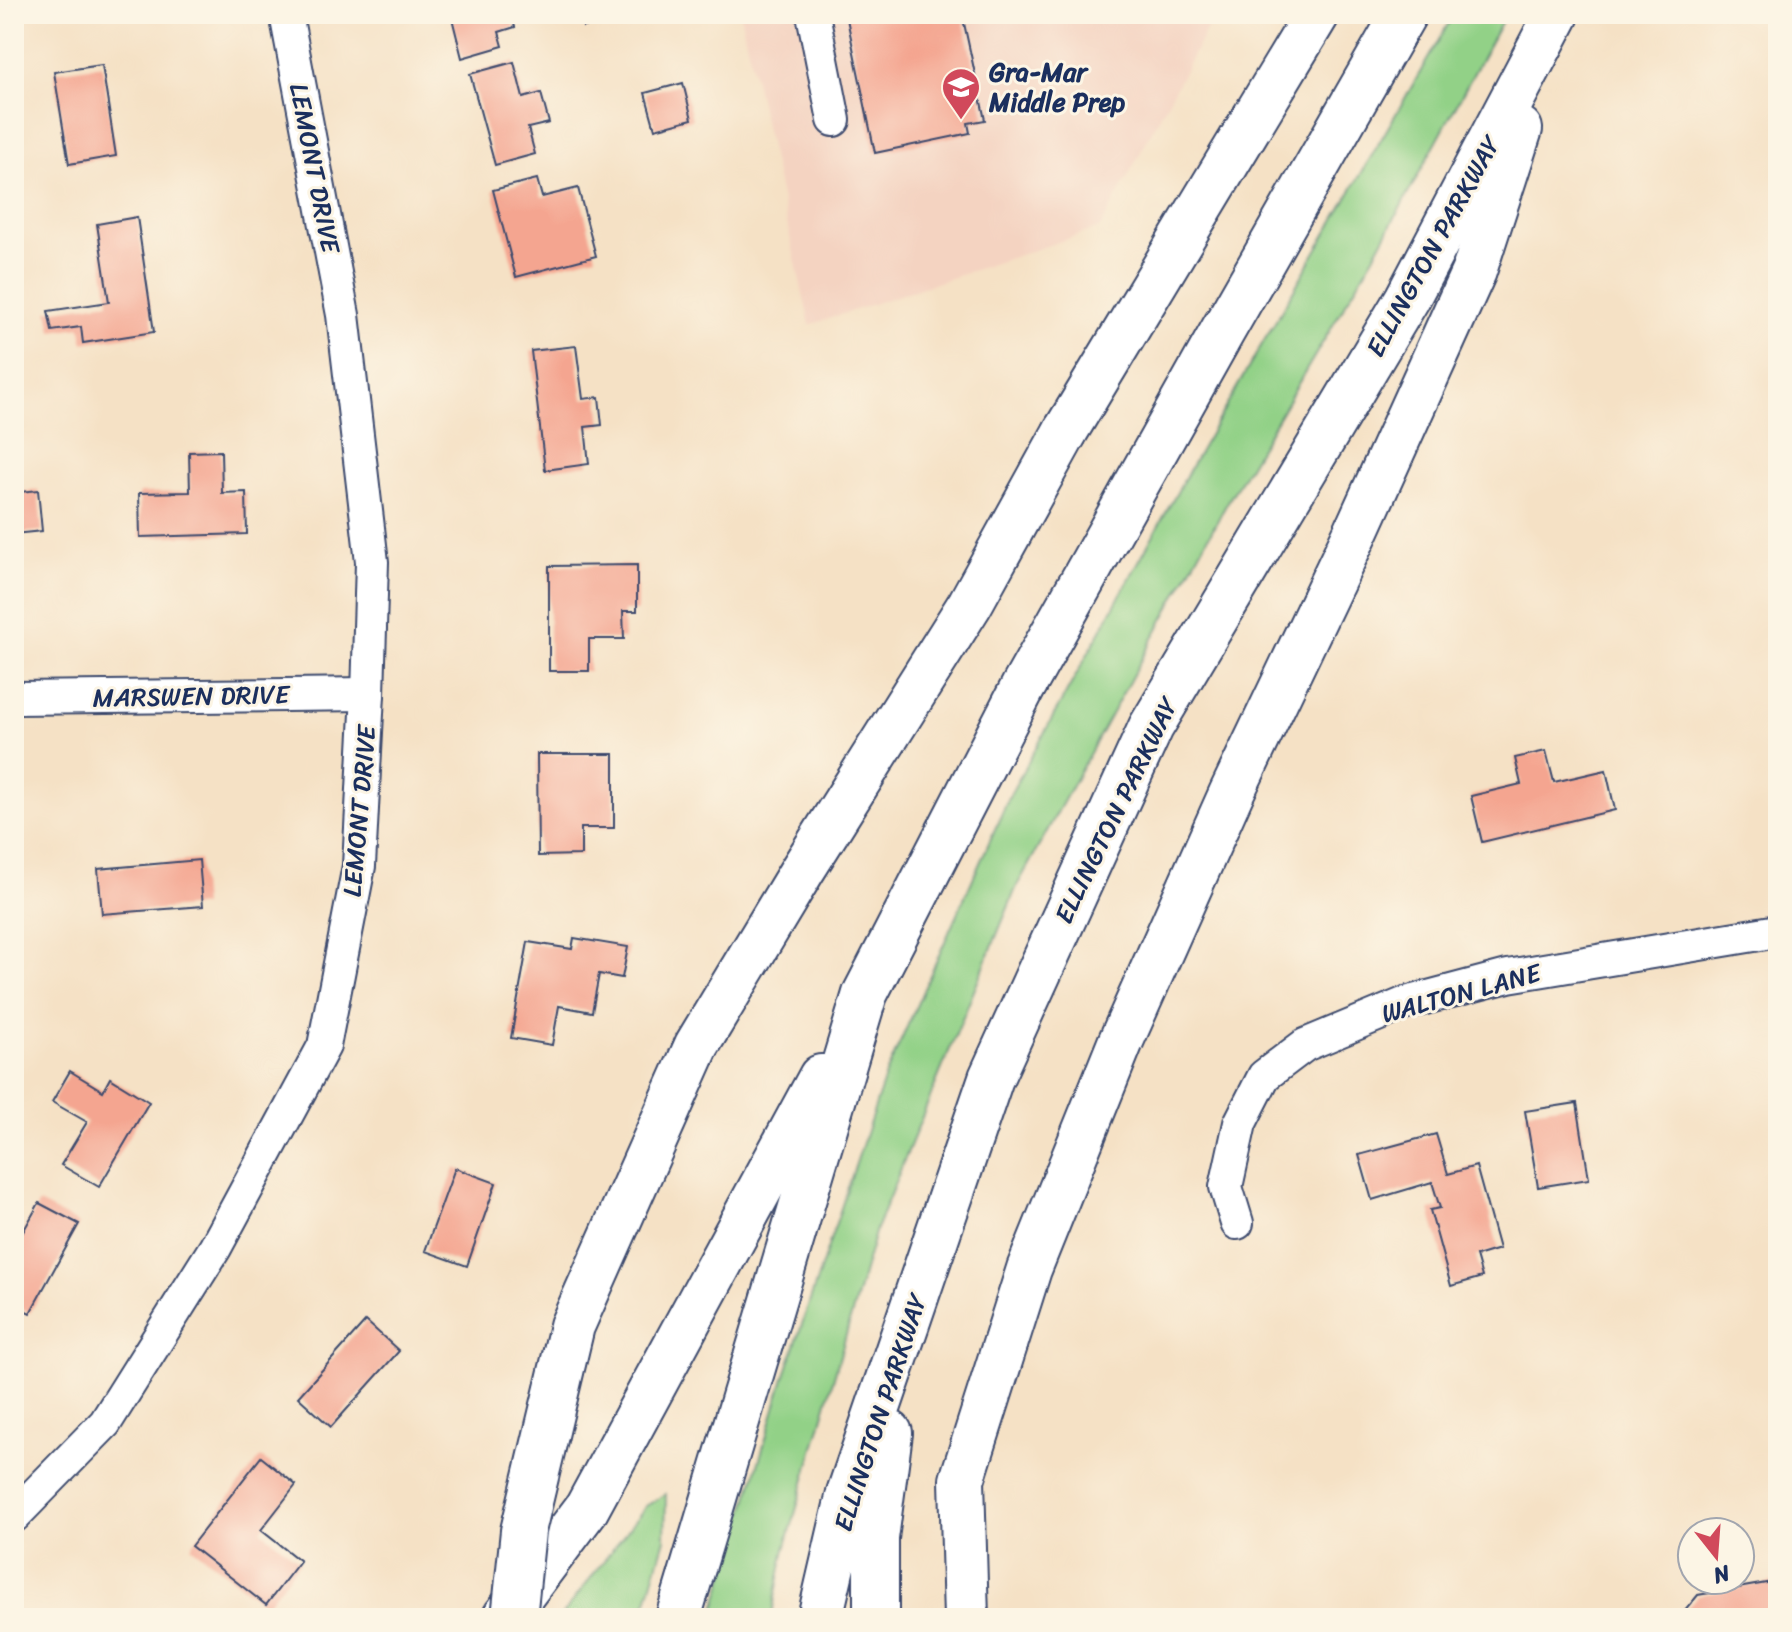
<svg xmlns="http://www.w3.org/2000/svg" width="1792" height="1632" viewBox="0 0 1792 1632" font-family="Sriracha,sans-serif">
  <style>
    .built { fill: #f4d3c1 }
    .green { fill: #92d187; stroke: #568072; stroke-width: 2 }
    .building { fill: #f4a590 }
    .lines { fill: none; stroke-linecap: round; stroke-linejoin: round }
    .minor-casing { stroke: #3c4a6d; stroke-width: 36 }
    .highway-casing { stroke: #3c4a6d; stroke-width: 48 }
    .minor { stroke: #fff; stroke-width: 32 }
    .highway { stroke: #fff; stroke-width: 44 }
    .highway-bridge-casing { stroke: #3c4a6d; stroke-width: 48; stroke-linecap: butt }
    .highway-bridge { stroke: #fff; stroke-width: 44 }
    .labels { text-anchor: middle; stroke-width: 6; stroke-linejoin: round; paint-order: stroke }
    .poi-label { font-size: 26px; font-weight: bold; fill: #1b2f5e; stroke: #fcf5e5; text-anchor: start }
    .street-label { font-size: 26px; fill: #1b2f5e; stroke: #fcf5e5 }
  </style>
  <rect width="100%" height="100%" fill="#fcf5e5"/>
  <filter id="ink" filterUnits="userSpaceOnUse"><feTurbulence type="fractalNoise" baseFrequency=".0125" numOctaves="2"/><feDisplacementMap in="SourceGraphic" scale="16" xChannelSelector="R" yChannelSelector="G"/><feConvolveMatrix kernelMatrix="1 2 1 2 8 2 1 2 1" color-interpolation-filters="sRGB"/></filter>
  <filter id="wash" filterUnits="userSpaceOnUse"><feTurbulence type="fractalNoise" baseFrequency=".006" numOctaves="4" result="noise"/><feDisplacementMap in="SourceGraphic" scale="32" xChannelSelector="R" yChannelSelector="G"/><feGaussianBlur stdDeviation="1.8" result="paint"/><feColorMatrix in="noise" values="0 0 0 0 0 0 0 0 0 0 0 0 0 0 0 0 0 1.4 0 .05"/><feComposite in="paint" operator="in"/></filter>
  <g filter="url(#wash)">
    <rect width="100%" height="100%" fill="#f5e1c5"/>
    <path class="built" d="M740 14H1215L1100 228 810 325Z"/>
    <g class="green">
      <path d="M1454 14H1506L1374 256 1226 505 1017 886 876 1229 784 1553 771 1618H712L784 1378 886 1074 1011 793 1196 458Z"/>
      <path d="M666 1494 665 1539 642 1618H560L646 1506Z"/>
    </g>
    <g id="blocks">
      <g class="building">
        <path d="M451 14H511L515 27 499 32 503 46 462 58Z"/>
        <path d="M580 14H620L621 18 583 27Z"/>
        <path d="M846 14H962L985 120 968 123 970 133 875 153Z"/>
        <path d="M514 62 523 98 541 93 549 123 528 128 535 154 495 165 470 74Z"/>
        <path d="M102 65 116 156 69 164 54 72Z"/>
        <path d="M683 83 692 119 655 129 645 93Z"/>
        <path d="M537 179 542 197 578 188 596 256 516 277 493 190Z"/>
        <path d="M137 217 154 332 83 343 81 327 52 331 48 311 109 302 97 224Z"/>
        <path d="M576 346 583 399 599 397 602 425 585 427 589 464 545 470 531 351Z"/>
        <path d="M221 451 222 493 246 492 247 534 140 537 139 493 190 492 189 452Z"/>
        <path d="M18 453 21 492 38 490 42 531 14 534V454Z"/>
        <path d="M637 565V611H623L624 639H589V671H549V566Z"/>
        <path d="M1546 751 1554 782 1606 770 1615 810 1482 842 1471 796 1521 784 1515 758Z"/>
        <path d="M537 754H614V828H581V855L538 856Z"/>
        <path d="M199 860 203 906 102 914 98 869Z"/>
        <path d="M574 938 628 947 622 978 599 974 592 1012 559 1006 552 1045 511 1038 528 942 572 949Z"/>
        <path d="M70 1071 103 1091 110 1078 149 1102 99 1187 61 1165 87 1122 52 1102Z"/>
        <path d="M1577 1103 1589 1179 1538 1187 1525 1111Z"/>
        <path d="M1436 1134 1448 1174 1476 1166 1499 1249 1476 1256 1482 1277 1451 1286 1430 1210 1440 1208 1432 1182 1372 1200 1359 1155Z"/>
        <path d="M455 1168 496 1183 467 1266 425 1251Z"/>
        <path d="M39 1203 79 1224 30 1313 14 1305V1248Z"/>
        <path d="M366 1321 399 1351 331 1427 298 1397Z"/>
        <path d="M261 1457 296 1485 261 1530 300 1561 266 1605 191 1546Z"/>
        <path d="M1778 1581V1618H1679L1698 1595Z"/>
      </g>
    </g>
  </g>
  <g filter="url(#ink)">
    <use href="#blocks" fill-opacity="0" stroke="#3c4a6d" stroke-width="2"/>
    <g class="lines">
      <g class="minor-casing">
        <g id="minor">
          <path d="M813 14 834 120"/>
          <path d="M14 698 368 694"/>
          <path d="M1237 1223 1226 1187 1240 1123 1264 1076 1305 1045 1406 1003 1508 976 1778 931"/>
          <path d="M14 1516 105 1423 215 1248 324 1046 359 866 368 694 372 562 343 315 286 14"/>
        </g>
      </g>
      <g class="highway-casing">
        <g id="highway">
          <path d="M1065 432 1317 14"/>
          <path d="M505 1617 587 1508 821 1077"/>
          <path d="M678 1618 865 994 1023 687 1222 332 1404 14"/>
          <path d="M820 1618 849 1493 991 1078 1151 727 1407 299 1557 14"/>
          <path d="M876 1618V1538L890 1433"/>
          <path d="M966 1618 962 1480 1029 1269 1120 1043 1231 794 1355 534 1474 271 1520 129"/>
        </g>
      </g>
      <use href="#minor" class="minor"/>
      <use href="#highway" class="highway"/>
      <g class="highway-bridge-casing">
        <path id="highway-bridge" d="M514 1618 523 1531 572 1326 697 1045 803 869 970 604 1065 432"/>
      </g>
      <use href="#highway-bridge" class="highway-bridge"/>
    </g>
  </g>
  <defs>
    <g id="school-pin" transform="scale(2)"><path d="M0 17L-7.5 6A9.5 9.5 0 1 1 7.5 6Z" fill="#d1495b" stroke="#fcf5e5"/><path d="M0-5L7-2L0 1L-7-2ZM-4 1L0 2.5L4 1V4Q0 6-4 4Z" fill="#fff"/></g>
  </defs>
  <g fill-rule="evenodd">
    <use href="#school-pin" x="961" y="87"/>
  </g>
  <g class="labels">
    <g class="poi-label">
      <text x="989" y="81">Gra-Mar<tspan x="989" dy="30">Middle Prep</tspan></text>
    </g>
    <g class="street-label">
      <text transform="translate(315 168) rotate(79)" y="9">LEMONT DRIVE</text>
      <text transform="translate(1433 246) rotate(-61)" y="9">ELLINGTON PARKWAY</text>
      <text transform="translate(191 696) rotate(-1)" y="9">MARSWEN DRIVE</text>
      <text transform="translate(1116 810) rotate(-64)" y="9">ELLINGTON PARKWAY</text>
      <text transform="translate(359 811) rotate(-85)" y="9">LEMONT DRIVE</text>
      <text transform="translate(1461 993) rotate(-15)" y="9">WALTON LANE</text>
      <text transform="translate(880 1412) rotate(-72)" y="9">ELLINGTON PARKWAY</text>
    </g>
  </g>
  <rect width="1792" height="1632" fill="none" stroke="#fcf5e5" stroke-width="48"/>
  <g transform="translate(1716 1556) rotate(163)"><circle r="38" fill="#fcf5e5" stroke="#a2a6af" stroke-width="2"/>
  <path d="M0-6L14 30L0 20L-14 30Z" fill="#d1495b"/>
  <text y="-12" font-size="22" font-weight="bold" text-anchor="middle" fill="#1b2f5e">N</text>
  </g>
</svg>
